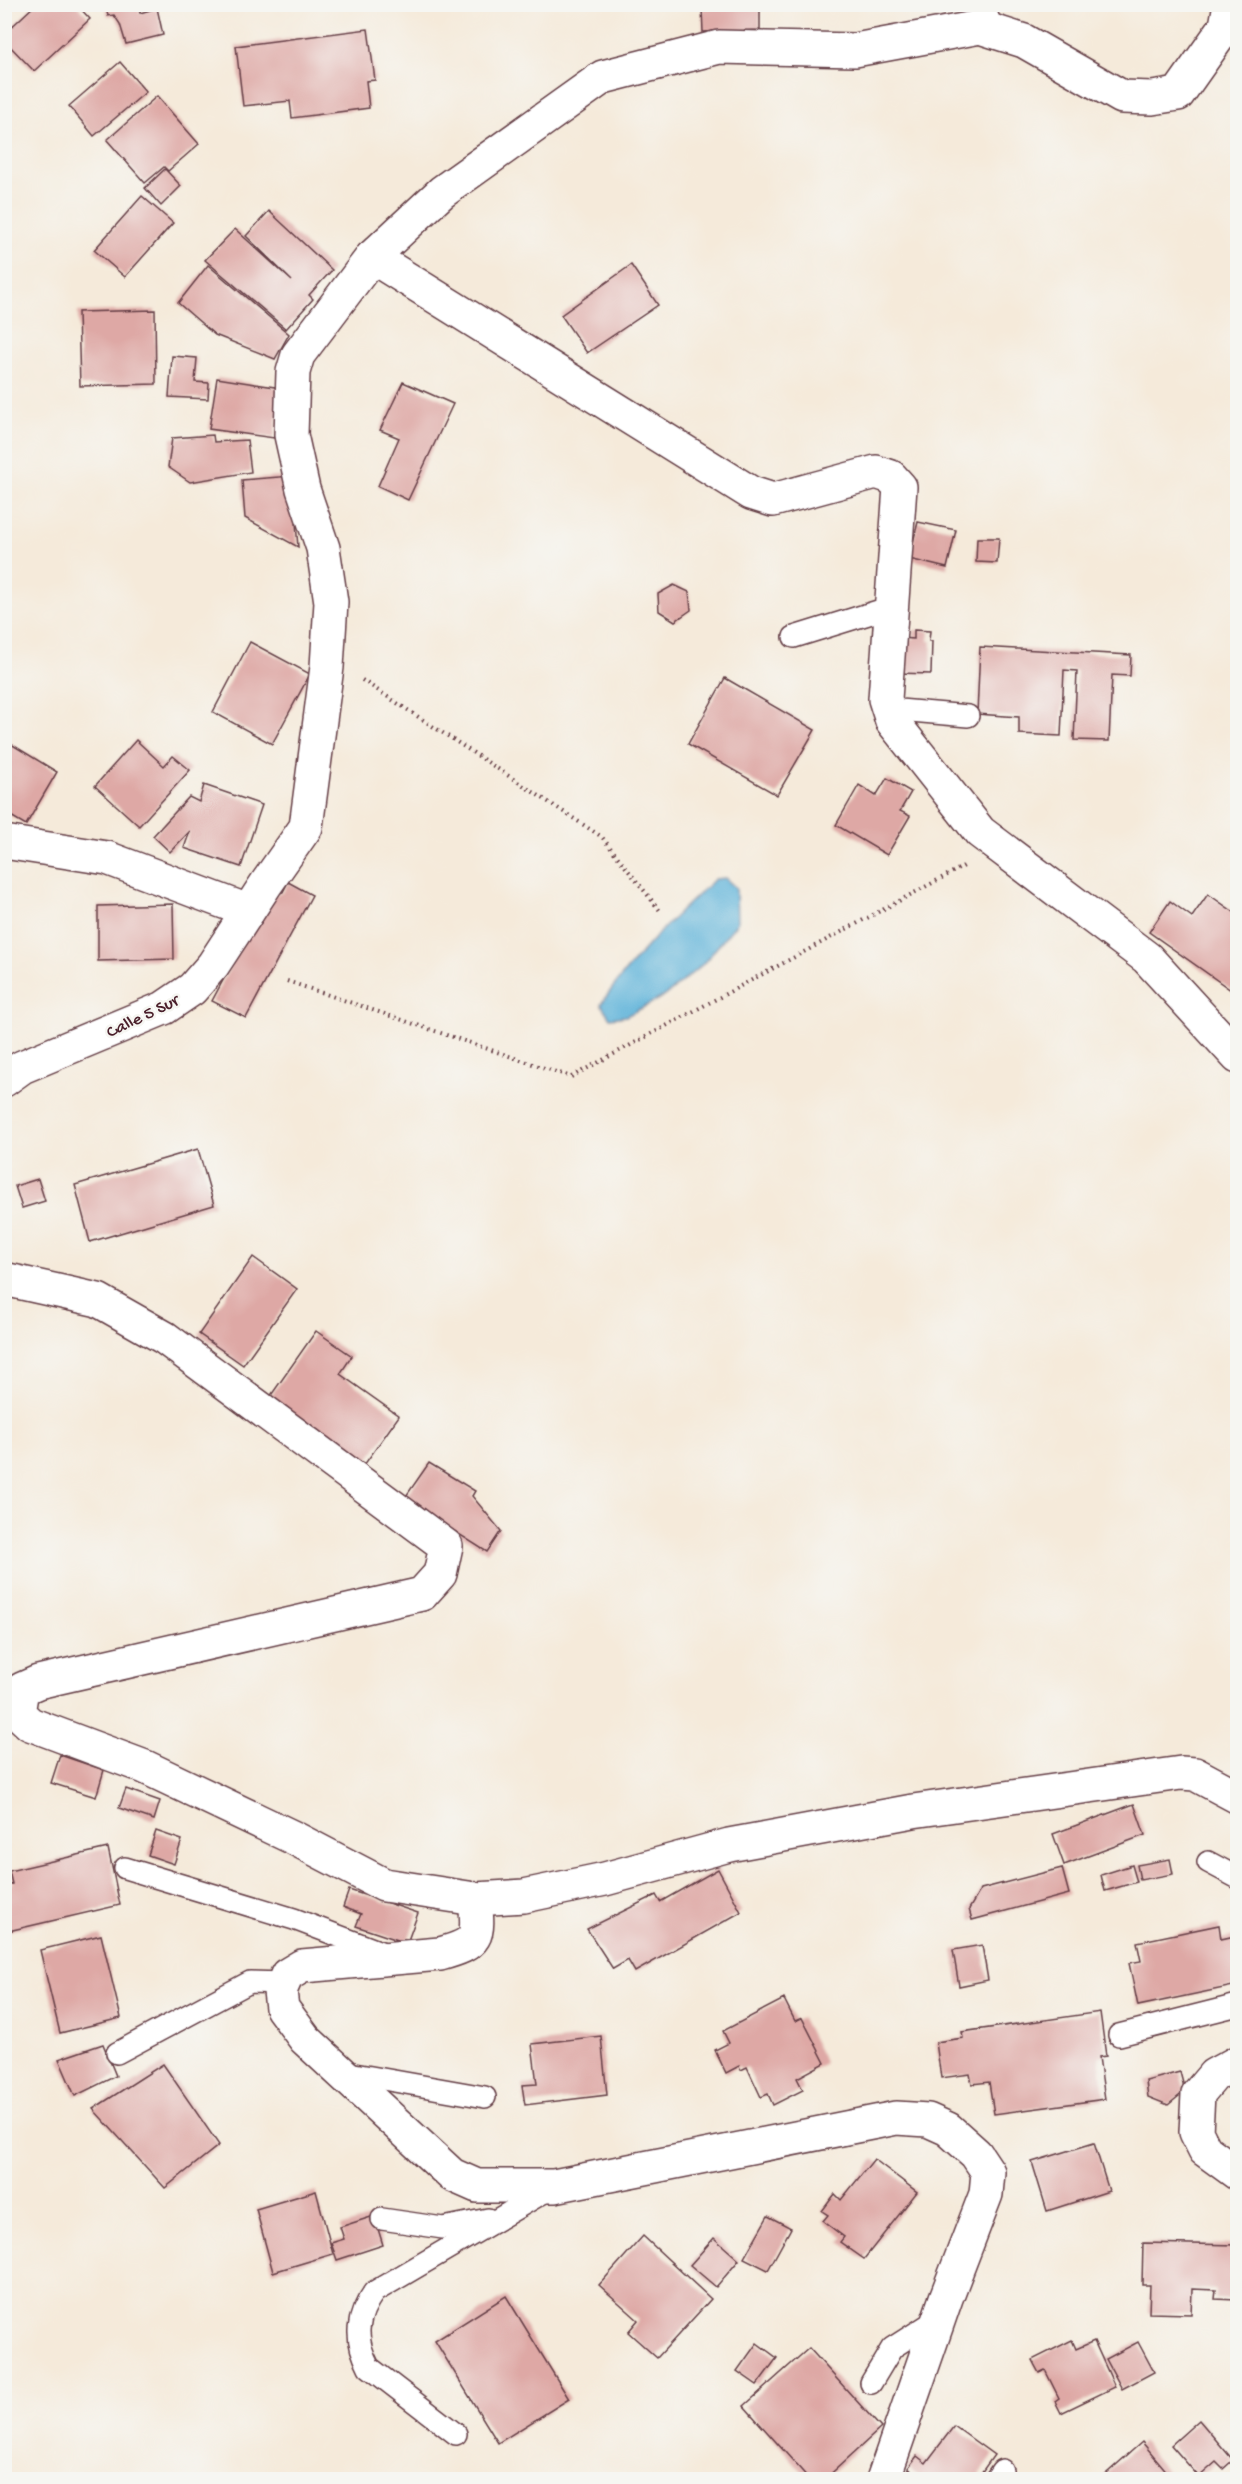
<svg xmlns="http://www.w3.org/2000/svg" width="1242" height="2484" viewBox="0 0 1242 2484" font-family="'Gochi Hand',sans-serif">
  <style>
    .water { fill: #5db2d9; stroke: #546882; stroke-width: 1.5 }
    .building { fill: #dea8a5 }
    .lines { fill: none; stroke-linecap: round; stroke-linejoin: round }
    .service-casing { stroke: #643d45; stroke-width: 24 }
    .minor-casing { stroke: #643d45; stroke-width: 36 }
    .path { stroke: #643d45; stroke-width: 4; stroke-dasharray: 1.5 4.5; stroke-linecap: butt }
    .service { stroke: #fff; stroke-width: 21 }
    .minor { stroke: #fff; stroke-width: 33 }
    .labels { text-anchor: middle; stroke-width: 5; stroke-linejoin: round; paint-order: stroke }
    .street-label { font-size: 18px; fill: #4a1f2b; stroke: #f6f6f2 }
  </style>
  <rect width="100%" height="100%" fill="#f6f6f2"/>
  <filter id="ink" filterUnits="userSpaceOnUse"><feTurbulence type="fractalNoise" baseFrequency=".0167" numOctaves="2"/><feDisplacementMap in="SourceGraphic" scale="12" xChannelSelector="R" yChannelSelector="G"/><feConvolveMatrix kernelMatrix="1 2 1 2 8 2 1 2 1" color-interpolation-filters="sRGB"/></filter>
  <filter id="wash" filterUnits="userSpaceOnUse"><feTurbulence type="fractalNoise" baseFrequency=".008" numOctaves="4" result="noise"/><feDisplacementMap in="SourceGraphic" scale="24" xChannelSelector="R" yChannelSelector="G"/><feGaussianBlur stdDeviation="1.35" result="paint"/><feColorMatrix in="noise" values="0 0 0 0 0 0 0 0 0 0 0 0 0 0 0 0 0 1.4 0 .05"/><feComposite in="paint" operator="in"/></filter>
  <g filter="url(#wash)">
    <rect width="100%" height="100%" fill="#f5eada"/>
    <path class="water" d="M725 878 736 888 737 923 703 964 665 996 626 1016 610 1018 601 1004C635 955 671 919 715 879Z"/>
    <g id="blocks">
      <g class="building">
        <path d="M105 4H138L140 13 157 8 163 35 126 44 120 24 114 15 108 16Z"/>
        <path d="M35 5H77L90 19 34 71 4 40V34Z"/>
        <path d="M760 6V30L703 32 702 8Z"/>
        <path d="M368 29 375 80 366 81 369 108 292 118 290 101 243 106 236 46Z"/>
        <path d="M120 62 146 92 94 136 69 106Z"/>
        <path d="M157 96 199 144 168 171 164 167 145 183 107 140Z"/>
        <path d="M165 169 181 186 161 206 145 188Z"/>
        <path d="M142 196 173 223 125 277 94 250Z"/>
        <path d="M269 211 332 270 309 295 313 299 286 329 205 260 235 229 292 281 246 236Z"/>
        <path d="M208 265 289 334 275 359 215 335 178 303Z"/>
        <path d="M631 265 658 305 587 353 561 315Z"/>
        <path d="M155 310 156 384 80 386 78 312Z"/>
        <path d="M172 356 197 358 195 382 209 383 208 399 169 397Z"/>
        <path d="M217 378 281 388 274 438 209 429Z"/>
        <path d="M403 382 453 404 408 500 378 486 399 438 380 430Z"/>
        <path d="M213 435 214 442 247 440 251 472 190 482 168 467 172 438Z"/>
        <path d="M292 476 298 547 245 518 242 480Z"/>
        <path d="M918 522 956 530 947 568 909 559Z"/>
        <path d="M977 538H999L997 563 976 562Z"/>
        <path d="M674 585 689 592 691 610 675 621 659 611 658 594Z"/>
        <path d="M914 630 930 631 929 641H932L931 674 898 673 899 638 914 639Z"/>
        <path d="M250 642 310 674 272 744 213 712Z"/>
        <path d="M980 647 1131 655 1130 676 1112 675 1109 741 1074 740 1077 671 1064 670 1061 736 1019 734V717L977 714Z"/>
        <path d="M725 678 815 730 777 795 688 744Z"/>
        <path d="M136 740 164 766 173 756 190 770 139 826 95 786Z"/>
        <path d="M11 744 57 772 26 825 4 812V754Z"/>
        <path d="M887 778 911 792 900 811 910 816 887 855 836 825 859 785 876 796Z"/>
        <path d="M204 785 262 805 241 867 184 848 190 831 170 852 153 836 189 797 199 802Z"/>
        <path d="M288 882 312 895 246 1018 212 1001 267 898 283 892Z"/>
        <path d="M1208 894 1238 915V995L1149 932 1170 901 1192 917Z"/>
        <path d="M173 904 174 959 98 961V906Z"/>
        <path d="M198 1149 214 1205 90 1242 75 1185Z"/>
        <path d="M38 1179 45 1201 22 1208 15 1186Z"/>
        <path d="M253 1257 297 1289 243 1365 199 1334Z"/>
        <path d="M316 1331 352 1356 340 1374 399 1416 362 1468 267 1401Z"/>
        <path d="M429 1463 475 1491 472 1496 501 1531 487 1552 404 1499Z"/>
        <path d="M60 1755 104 1770 96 1797 51 1783Z"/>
        <path d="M126 1789 160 1801 154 1820 119 1808Z"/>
        <path d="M1134 1804 1145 1835 1064 1865 1053 1834Z"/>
        <path d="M156 1831 182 1840 174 1864 148 1855Z"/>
        <path d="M108 1848 120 1905 4 1932V1886L12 1884 9 1871Z"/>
        <path d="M1170 1859 1173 1874 1140 1880 1137 1865Z"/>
        <path d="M1132 1865 1137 1882 1105 1891 1101 1875Z"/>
        <path d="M1062 1868 1069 1894 972 1920 969 1909 981 1889Z"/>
        <path d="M718 1869 741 1912 635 1972 628 1960 613 1969 587 1929 656 1895 660 1902Z"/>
        <path d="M349 1890 418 1913 407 1943 356 1926 361 1914 343 1907Z"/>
        <path d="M1219 1925 1221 1939 1235 1936 1238 1952V1985L1138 2006 1129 1963 1141 1961 1137 1942Z"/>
        <path d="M101 1935 121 2018 60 2033 40 1950Z"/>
        <path d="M982 1945 988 1980 959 1986 953 1950Z"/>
        <path d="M784 1999 795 2021 802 2018 825 2063 797 2078 803 2090 773 2105 768 2094 761 2097 747 2067 741 2070 739 2066 726 2073 715 2050 729 2043 723 2031Z"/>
        <path d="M1100 2012 1106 2056 1099 2057 1105 2099 994 2114 989 2082 972 2084 970 2074 941 2078 936 2042 963 2038 962 2032Z"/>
        <path d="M601 2036 607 2095 525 2105 522 2085 537 2084 532 2044Z"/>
        <path d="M103 2044 116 2076 75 2096 59 2059Z"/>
        <path d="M163 2064 219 2145 165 2188 93 2109Z"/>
        <path d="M1180 2072 1185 2091 1168 2105 1148 2097 1146 2081Z"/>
        <path d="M1094 2143 1109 2191 1047 2211 1032 2162Z"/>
        <path d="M874 2159 917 2192 864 2259 840 2242 844 2237 823 2221 828 2215 822 2211 835 2194 841 2200Z"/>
        <path d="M316 2191 333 2254 273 2272 256 2209Z"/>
        <path d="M374 2216 383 2245 337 2260 331 2243 344 2239 340 2227Z"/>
        <path d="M768 2216 791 2228 768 2270 744 2258Z"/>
        <path d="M643 2236 711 2299 657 2358 628 2332 638 2320 599 2285Z"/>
        <path d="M714 2238 739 2260 716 2287 690 2265Z"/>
        <path d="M1143 2243 1237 2245 1236 2300 1215 2299 1216 2290 1192 2289 1191 2314 1149 2313 1150 2285H1142Z"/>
        <path d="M506 2296 569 2399 498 2443 435 2341Z"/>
        <path d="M1072 2340 1076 2349 1094 2341 1115 2387 1061 2413 1055 2401 1059 2398 1045 2370 1039 2373 1032 2360Z"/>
        <path d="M1138 2342 1154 2372 1122 2389 1106 2359Z"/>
        <path d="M757 2343 777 2358 757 2385 737 2371Z"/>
        <path d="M809 2348 881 2428 824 2480H810L744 2406Z"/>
        <path d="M1199 2420 1233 2460 1223 2469 1216 2462 1199 2477 1171 2445Z"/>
        <path d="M954 2426 994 2455 976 2480H924L908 2468 917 2456 926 2463Z"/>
        <path d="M1142 2442 1174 2480H1099Z"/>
      </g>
    </g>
  </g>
  <g filter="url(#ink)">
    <use href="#blocks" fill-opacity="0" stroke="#643d45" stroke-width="1.5"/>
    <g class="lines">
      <g class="service-casing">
        <g id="service">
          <path d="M983 4 993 31"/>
          <path d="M794 637 891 607"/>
          <path d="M888 709 968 716"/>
          <path d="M1208 1862 1238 1878"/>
          <path d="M125 1868 294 1919 386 1954"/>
          <path d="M1119 2035 1238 2005"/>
          <path d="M117 2053 250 1982 283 1983"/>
          <path d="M343 2072 485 2097"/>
          <path d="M382 2219 443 2228 488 2219"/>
          <path d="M871 2383 892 2348 939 2318"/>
          <path d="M456 2434 369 2367C354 2339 356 2317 374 2292L551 2188"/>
          <path d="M995 2480 1002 2470"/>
        </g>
      </g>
      <g class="minor-casing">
        <g id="minor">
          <path d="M372 257 751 493 773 500 876 472 891 477 900 487 885 699 892 721 980 832 1147 958 1238 1057"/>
          <path d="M4 842 107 858 248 911"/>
          <path d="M4 1080 22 1067 164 1008 192 989 213 965 266 884 306 827 327 667 331 602 323 548 303 489 291 435 293 372 298 355 372 257 442 192 603 77 719 47 855 50 980 27 1024 41 1122 97 1152 98 1178 94 1226 26 1230 4"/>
          <path d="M4 1279 98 1300 165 1338 446 1546 440 1574 422 1594 38 1682 22 1689 18 1713 30 1724 145 1767 294 1838 384 1885 475 1899 524 1896 605 1879 729 1845 913 1811 1181 1773 1195 1774 1238 1797"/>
          <path d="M475 1899C479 1938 479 1943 440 1954L302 1966 287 1975 280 1991 282 2008 305 2039 452 2175 477 2186H554L896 2118 928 2120 948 2129 976 2154 988 2172 986 2194 946 2298 883 2480"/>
          <path d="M1238 2062 1214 2075 1198 2094 1196 2132 1205 2150 1238 2174"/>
        </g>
      </g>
      <g class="path">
        <path d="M362 680 602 837 661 912"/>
        <path d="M287 981 571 1077 964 866"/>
      </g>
      <use href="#service" class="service"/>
      <use href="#minor" class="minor"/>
    </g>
  </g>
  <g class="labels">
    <g class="street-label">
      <text transform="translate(142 1015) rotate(-26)" y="6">Calle 5 Sur</text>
    </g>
  </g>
  <rect width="1242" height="2484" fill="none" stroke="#f6f6f2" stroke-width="24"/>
</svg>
